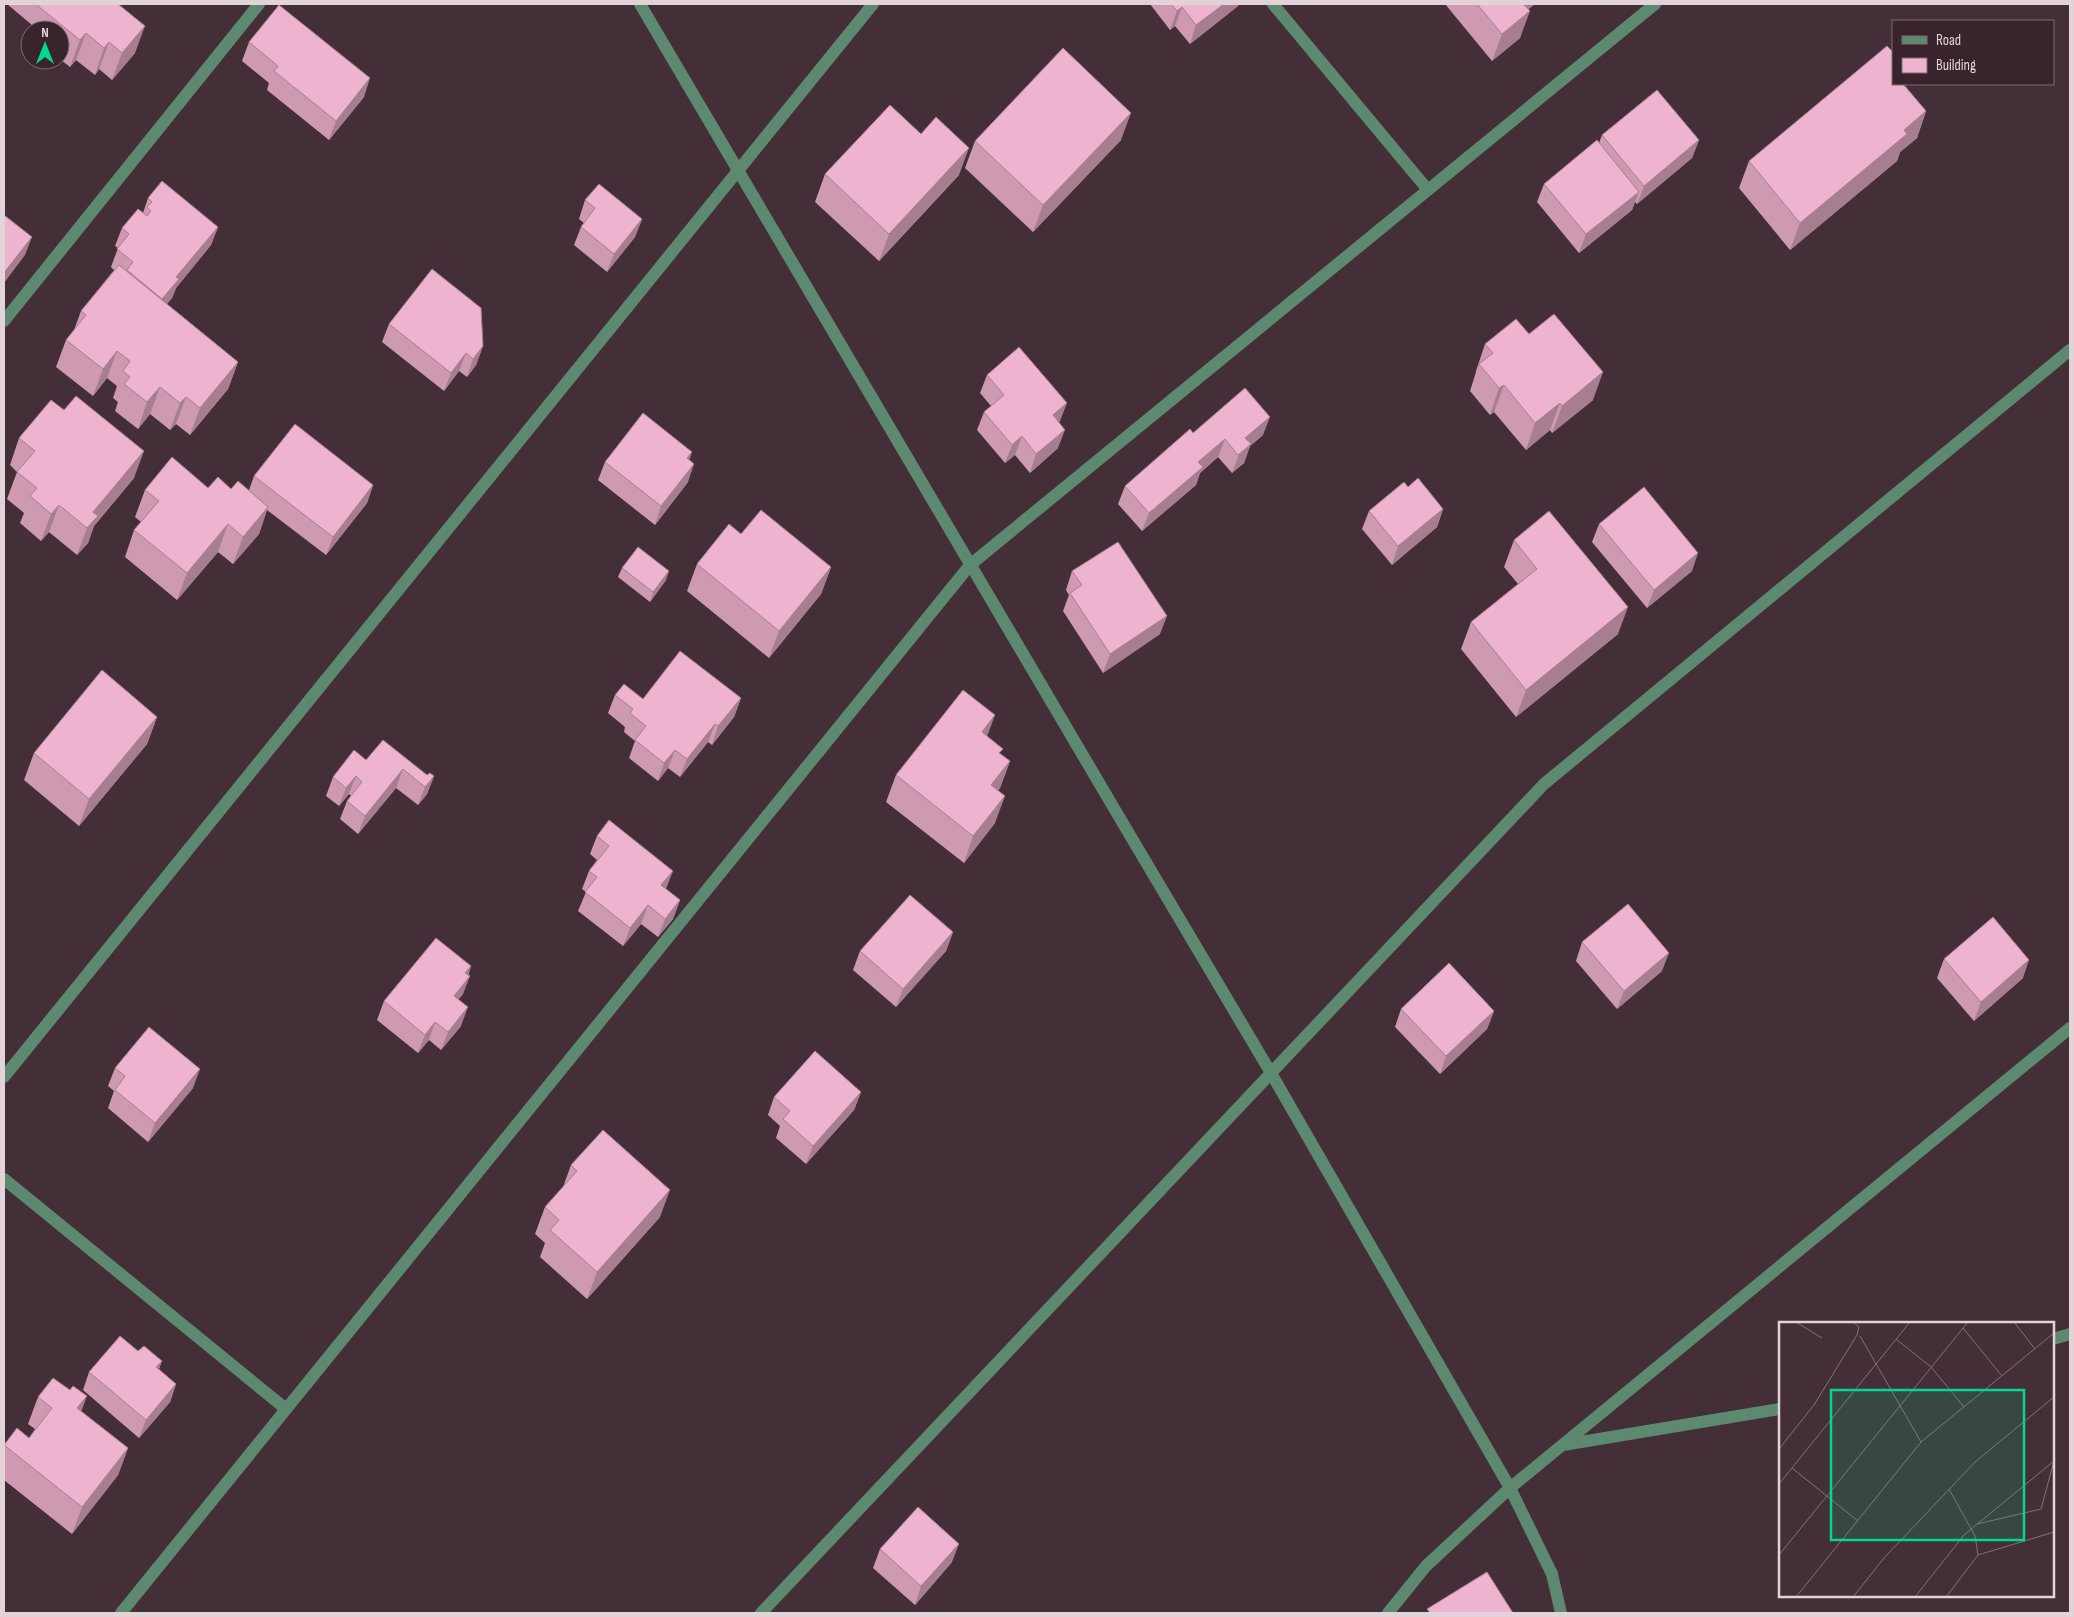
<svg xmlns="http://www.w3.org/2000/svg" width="2074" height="1617" viewBox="0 0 2074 1617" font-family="'Sofia Sans Condensed',sans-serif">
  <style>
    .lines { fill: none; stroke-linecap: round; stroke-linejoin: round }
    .minor { stroke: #5d8970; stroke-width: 12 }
    .wall { fill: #cd9ab1 }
    .shaded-wall { fill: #a77d90 }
    .building { fill: #eeb3ce; stroke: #a77d90 }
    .inset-road { fill: none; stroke: #837078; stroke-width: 1 }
    .view { fill: #00d98c; fill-opacity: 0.15; stroke: #00d98c; stroke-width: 2.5 }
    .inset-edge { fill: none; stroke: #e2d3d9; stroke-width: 2.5 }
  </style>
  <rect width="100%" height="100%" fill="#442e38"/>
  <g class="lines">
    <g class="minor">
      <path d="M640 4 1118 815 1271 1073 1510 1488 1552 1574 1561 1613"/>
      <path d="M1273 4 1428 190"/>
      <path d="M4 321 259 4"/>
      <path d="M4 1077 873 4"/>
      <path d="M4 1179 286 1409"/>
      <path d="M2053 1339 2070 1334"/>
      <path d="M1563 1445 1780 1409"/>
      <path d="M121 1613 970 565 1655 4"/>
      <path d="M761 1613 1544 784 2070 350"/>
      <path d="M1388 1613 1426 1566 1510 1488 2070 1028"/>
    </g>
  </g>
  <g class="wall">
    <path d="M7 4H120H119L135 53 112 80 99 69 95 75 76 60 70 67 60 59V30H30V34L28 33 32 25Z"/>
    <path d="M1150 4H1239L1238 6 1190 44 1175 26 1170 30Z"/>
    <path d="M1445 4H1535L1528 9 1520 38 1492 61Z"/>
    <path d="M249 42 364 97 329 140 267 90 269 83 242 61Z"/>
    <path d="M1906 87 1926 111 1917 138 1900 152 1897 161 1790 250 1739 188 1749 161Z"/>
    <path d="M1602 135 1699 140 1692 158 1637 204 1635 202 1632 210 1579 253 1537 202 1544 184 1599 143Z"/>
    <path d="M1121 140 1033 232 965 168 975 141Z"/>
    <path d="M825 174 959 175 879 261 815 202Z"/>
    <path d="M148 198 218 227 211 245 176 288 172 298 167 304 238 362 228 389 190 435 176 424 170 430 150 414 138 429 115 411 118 402 113 398 117 386 107 378 93 396 56 367 66 340 74 330 81 311 114 270 111 267 118 248 115 246 122 228 143 213Z"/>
    <path d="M585 200 642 219 635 237 607 272 574 245 581 227 584 223 579 219Z"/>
    <path d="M389 324 483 346 476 365 467 377 459 371 444 391 382 342Z"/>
    <path d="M1529 334 1593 400 1552 433 1550 430 1526 450 1494 412 1490 415 1470 391 1476 372V371L1485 344Z"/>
    <path d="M987 375 1060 421 1059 422 1058 448 1030 473 1015 455 1005 463 977 430 984 412 991 406 980 393Z"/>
    <path d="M1193 433 1263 435 1250 446 1244 463 1232 473 1218 457 1200 473 1196 485 1142 531 1118 504 1125 486Z"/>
    <path d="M19 438 134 478 94 526 88 543 77 555 49 532 41 541 20 523 24 513 7 499 17 472 10 465Z"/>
    <path d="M689 460 688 482 655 525 598 480 605 462Z"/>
    <path d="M254 476 373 485 367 503 326 555 267 510 259 534 233 564 218 552 177 600 125 557 134 530 141 522 135 517 145 490 208 488 249 490Z"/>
    <path d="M1408 487 1443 509 1437 527 1392 565 1362 529 1369 511Z"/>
    <path d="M1599 524 1692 571 1647 608 1592 542Z"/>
    <path d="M741 534 831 567 821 594 769 658 687 591 697 564Z"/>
    <path d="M1514 540 1618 634 1516 717 1461 649 1471 622 1518 584 1504 567Z"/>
    <path d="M622 568 666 580 650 602 618 577Z"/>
    <path d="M1072 571 1160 634 1103 673 1063 611 1069 595 1066 590Z"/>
    <path d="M615 695 643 699 741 698 734 717 712 745 708 742 680 777 668 768 658 781 629 758 635 741 624 732 625 727 608 713Z"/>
    <path d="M157 717 147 744 79 826 24 780 34 753Z"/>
    <path d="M987 736 1001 754 1010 761 1000 788 998 791 995 823 964 863 886 802 896 775Z"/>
    <path d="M366 760 427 775 434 776 427 794 418 805 396 788 358 834 340 819 347 801 351 796 349 794 339 806 326 796 333 777Z"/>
    <path d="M597 836 680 900 673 919 658 937 641 924 623 946 578 911 586 892 582 889 589 871 597 860 590 854Z"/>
    <path d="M953 932 946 951 896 1007 853 970 860 951Z"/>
    <path d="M1582 942 1662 971 1617 1009 1576 961Z"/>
    <path d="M1944 959 2023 978 1974 1021 1937 978Z"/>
    <path d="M471 966 463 994 458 1000 461 1026 441 1050 429 1040 418 1053 377 1020 384 1001Z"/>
    <path d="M1401 1009 1494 1011 1487 1029 1440 1074 1395 1027Z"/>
    <path d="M115 1068 193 1088 148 1142 108 1108 114 1091 108 1086Z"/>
    <path d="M861 1092 854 1110 806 1164 776 1138 780 1126 768 1115 774 1097Z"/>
    <path d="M571 1165 660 1217 587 1299 540 1257 545 1243 535 1234 545 1207 563 1187Z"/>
    <path d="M138 1351 162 1361 159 1369 176 1384 170 1402 139 1438 83 1390 89 1372Z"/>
    <path d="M38 1397 81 1411 128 1448 118 1475 72 1534 4 1480V1445L29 1438 35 1429 28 1424Z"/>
    <path d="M880 1549 952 1562 915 1605 873 1568Z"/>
  </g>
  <g class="shaded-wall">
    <path d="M1224 4H1239L1238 6 1190 44 1196 25Z"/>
    <path d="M1517 4H1535L1509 25Z"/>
    <path d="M1182 7 1175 26 1170 30 1177 11Z"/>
    <path d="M1530 11 1520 38 1492 61 1502 34Z"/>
    <path d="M145 26 135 53 112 80 122 53Z"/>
    <path d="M86 33 76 60 70 67 80 40Z"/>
    <path d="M109 42 99 69 95 75 104 48Z"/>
    <path d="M370 78 364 97 329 140 336 121Z"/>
    <path d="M1926 111 1917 138 1900 152 1897 161 1790 250 1800 223 1904 130Z"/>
    <path d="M1131 113 1121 140 1033 232 1043 205Z"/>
    <path d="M1699 140 1692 158 1637 204 1644 186Z"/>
    <path d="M969 148 959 175 879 261 889 234Z"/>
    <path d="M1639 192 1632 210 1579 253 1586 234Z"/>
    <path d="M642 219 635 237 607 272 614 254Z"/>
    <path d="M218 227 211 245 176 288 172 298 155 317 162 299 176 277Z"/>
    <path d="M32 237 25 255 4 283V273Z"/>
    <path d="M483 346 476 365 467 377 473 359Z"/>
    <path d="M117 351 107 378 93 396 103 369Z"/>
    <path d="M466 353 459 371 444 391 451 373Z"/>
    <path d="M238 362 228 389 190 435 200 408Z"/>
    <path d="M1603 372 1593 400 1552 433 1562 406Z"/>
    <path d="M1504 385 1494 412 1490 415 1499 388Z"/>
    <path d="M160 387 150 414 138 429 147 402Z"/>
    <path d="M186 397 176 424 170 430 180 403Z"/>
    <path d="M1067 403 1060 421 1046 434 1053 415Z"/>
    <path d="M1560 403 1550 430 1526 450 1535 423Z"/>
    <path d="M1270 417 1263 435 1250 446 1244 463 1232 473 1245 438Z"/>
    <path d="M1065 430 1058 448 1030 473 1036 454Z"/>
    <path d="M1022 436 1015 455 1005 463 1012 445Z"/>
    <path d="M1225 439 1218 457 1200 473 1196 485 1142 531 1149 513 1198 462Z"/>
    <path d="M144 451 134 478 94 526 88 543 77 555 93 512Z"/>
    <path d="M692 452 686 470 687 458Z"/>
    <path d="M694 464 688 482 655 525 661 506Z"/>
    <path d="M373 485 367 503 326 555 333 537Z"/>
    <path d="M59 505 49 532 41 541 51 514Z"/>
    <path d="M268 507 259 534 233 564 243 537Z"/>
    <path d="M1443 509 1437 527 1392 565 1398 546Z"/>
    <path d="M228 524 218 552 177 600 187 573Z"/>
    <path d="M1698 553 1692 571 1647 608 1654 590Z"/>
    <path d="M831 567 821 594 769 658 779 631Z"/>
    <path d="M669 571 666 580 650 602 653 592Z"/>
    <path d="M1628 607 1618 634 1516 717 1526 690Z"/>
    <path d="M1167 616 1160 634 1103 673 1110 654Z"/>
    <path d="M741 698 734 717 712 745 718 726Z"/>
    <path d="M995 715 985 742 982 732Z"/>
    <path d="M157 717 147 744 79 826 89 799Z"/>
    <path d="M715 724 708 742 680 777 687 759Z"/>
    <path d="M675 750 668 768 658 781 664 763Z"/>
    <path d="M1010 761 1000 788 981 812 991 785Z"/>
    <path d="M403 769 396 788 358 834 365 816Z"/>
    <path d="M356 776 349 794 339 806 346 788Z"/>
    <path d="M434 776 427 794 418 805 425 787Z"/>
    <path d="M1005 796 995 823 964 863 973 836Z"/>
    <path d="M673 871 666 889 661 885Z"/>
    <path d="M680 900 673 919 658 937 665 919Z"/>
    <path d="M648 905 641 924 623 946 630 928Z"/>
    <path d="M953 932 946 951 896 1007 903 989Z"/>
    <path d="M1669 953 1662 971 1617 1009 1624 991Z"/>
    <path d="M2029 960 2023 978 1974 1021 1981 1002Z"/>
    <path d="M471 966 466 981 470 976 463 994 447 1014 454 996 465 973Z"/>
    <path d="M468 1007 461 1026 441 1050 448 1032Z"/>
    <path d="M1494 1011 1487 1029 1440 1074 1446 1056Z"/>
    <path d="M435 1022 429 1040 418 1053 425 1035Z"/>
    <path d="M200 1069 193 1088 148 1142 155 1123Z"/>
    <path d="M861 1092 854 1110 806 1164 813 1146Z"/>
    <path d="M670 1190 660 1217 587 1299 597 1272Z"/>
    <path d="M162 1361 155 1379 156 1367Z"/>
    <path d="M176 1384 170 1402 139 1438 146 1420Z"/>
    <path d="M87 1396 77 1423V1408Z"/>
    <path d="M128 1448 118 1475 72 1534 82 1507Z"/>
    <path d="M959 1544 952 1562 915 1605 921 1586Z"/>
  </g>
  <g class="building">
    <path d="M40 4H118L145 26 122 53 109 42 104 48 86 33 80 40 38 6Z"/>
    <path d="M1171 4H1224L1196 25 1182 7 1177 11Z"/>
    <path d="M1477 4H1523L1530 11 1502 34Z"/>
    <path d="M279 5 370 78 336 121 274 71 278 66 249 42Z"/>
    <path d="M1887 46 1893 52V84H1903L1926 111 1904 130 1907 134 1800 223 1749 161Z"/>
    <path d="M1063 48 1131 113 1043 205 975 141Z"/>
    <path d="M1657 90 1699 140 1644 186 1602 135Z"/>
    <path d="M890 105 921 134 936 117 969 148 889 234 825 174Z"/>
    <path d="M1597 140 1639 192 1586 234 1544 184Z"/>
    <path d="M162 181 218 227 176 277 179 279 162 299 127 270 133 262 117 249 129 234 122 228 138 209 147 216 151 211 147 207 152 202 148 198Z"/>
    <path d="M599 184 642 219 614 254 581 227 595 208 585 200Z"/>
    <path d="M4 215 32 237 4 273Z"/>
    <path d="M119 265 238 362 200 408 186 397 180 403 160 387 147 402 124 384 130 377 123 371 130 361 117 351 103 369 66 340 86 315 81 311Z"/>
    <path d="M432 269 481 308 483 346 473 359 466 353 451 373 389 324Z"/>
    <path d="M1554 314 1603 372 1562 406 1560 403 1535 423 1504 385 1499 388 1479 364 1493 353 1485 344 1516 319 1529 334Z"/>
    <path d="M1019 347 1067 403 1053 415 1065 430 1036 454 1022 436 1012 445 984 412 1004 395 987 375Z"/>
    <path d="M1245 388 1270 417 1245 438 1251 444 1238 455 1225 439 1198 462 1203 467 1149 513 1125 486 1190 429 1193 433Z"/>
    <path d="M76 396 144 451 93 512 98 516 87 528 59 505 51 514 30 496 37 488 17 472 35 451 19 438 51 400 64 410Z"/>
    <path d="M643 413 692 452 687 458 694 464 661 506 605 462Z"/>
    <path d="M295 424 373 485 333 537 254 476Z"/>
    <path d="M172 457 208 488 218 477 231 489 238 481 268 507 243 537 228 524 187 573 134 530 159 501 145 490Z"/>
    <path d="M1418 478 1443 509 1398 546 1369 511 1404 482 1408 487Z"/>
    <path d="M1644 487 1698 553 1654 590 1599 524Z"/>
    <path d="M761 510 831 567 779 631 697 564 729 524 741 534Z"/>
    <path d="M1549 511 1628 607 1526 690 1471 622 1537 569 1514 540Z"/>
    <path d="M1118 542 1167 616 1110 654 1070 593 1082 585 1072 571Z"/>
    <path d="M638 547 669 571 653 592 622 568Z"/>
    <path d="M680 651 741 698 718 726 715 724 687 759 675 750 664 763 635 740 646 726 630 713 633 709 615 695 624 684 643 699Z"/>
    <path d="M102 670 157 717 89 799 34 753Z"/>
    <path d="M963 690 995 715 982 732 1003 749 999 753 1010 761 991 785 1005 796 973 836 896 775Z"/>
    <path d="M383 740 427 775 430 773 434 776 425 787 403 769 365 816 347 801 362 782 356 776 346 788 333 777 354 750 366 760Z"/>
    <path d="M609 820 673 871 661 885 680 900 665 919 648 905 630 928 585 892 597 877 589 871 609 846 597 836Z"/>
    <path d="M910 895 953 932 903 989 860 951Z"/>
    <path d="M1628 904 1669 953 1624 991 1582 942Z"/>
    <path d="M1993 917 2029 960 1981 1002 1944 959Z"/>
    <path d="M436 938 471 966 465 973 470 976 454 996 468 1007 448 1032 435 1022 425 1035 384 1001Z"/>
    <path d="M1449 963 1494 1011 1446 1056 1401 1009Z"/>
    <path d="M149 1027 200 1069 155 1123 115 1090 125 1076 115 1068Z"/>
    <path d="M815 1051 861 1092 813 1146 783 1119 790 1111 774 1097Z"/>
    <path d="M603 1130 670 1190 597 1272 550 1230 559 1220 545 1207 577 1171 571 1165Z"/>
    <path d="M120 1336 138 1351 144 1346 162 1361 156 1367 176 1384 146 1420 89 1372Z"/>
    <path d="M53 1378 70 1390 73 1386 87 1396 77 1408 128 1448 82 1507 4 1445 17 1428 29 1438 52 1408 38 1397Z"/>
    <path d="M918 1507 959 1544 921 1586 880 1549Z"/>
    <path d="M1487 1572 1513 1613H1430L1427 1609Z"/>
  </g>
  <g transform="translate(1779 1322)">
    <rect width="275" height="275" fill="#442e38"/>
    <path class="inset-road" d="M17 0 43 16M235 0 256 27M184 6 223 54M81 14 142 120M117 17 152 45 185 85M0 127 35 83 78 13 80 5 74 0M13 146 79 199M0 162 131 0M170 167 196 214 199 233M198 202 262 187 275 139M0 233 189 0M17 275 142 120 275 11M74 275 105 236 196 140 275 75M136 275 185 213 275 139M167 275 199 233 275 210"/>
    <path class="view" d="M52 68H245V218H52Z"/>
    <rect width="275" height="275" class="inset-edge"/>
  </g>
  <rect width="2074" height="1617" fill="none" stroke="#e2d3d9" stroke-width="10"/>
  <rect x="1892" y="20" width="162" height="65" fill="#39242e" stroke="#7d6a72"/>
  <rect x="1902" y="36" width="25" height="8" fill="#5d8970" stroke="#7d6a72"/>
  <text x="1936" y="45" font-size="15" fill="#e2d3d9">Road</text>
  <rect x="1902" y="58" width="25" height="15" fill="#eeb3ce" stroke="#7d6a72"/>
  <text x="1936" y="70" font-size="15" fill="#e2d3d9">Building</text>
  <g transform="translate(45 45)"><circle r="24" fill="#39242e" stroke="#7d6a72"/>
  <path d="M0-4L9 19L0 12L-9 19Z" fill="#00d98c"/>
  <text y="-8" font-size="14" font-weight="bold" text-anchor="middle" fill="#e2d3d9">N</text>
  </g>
</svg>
